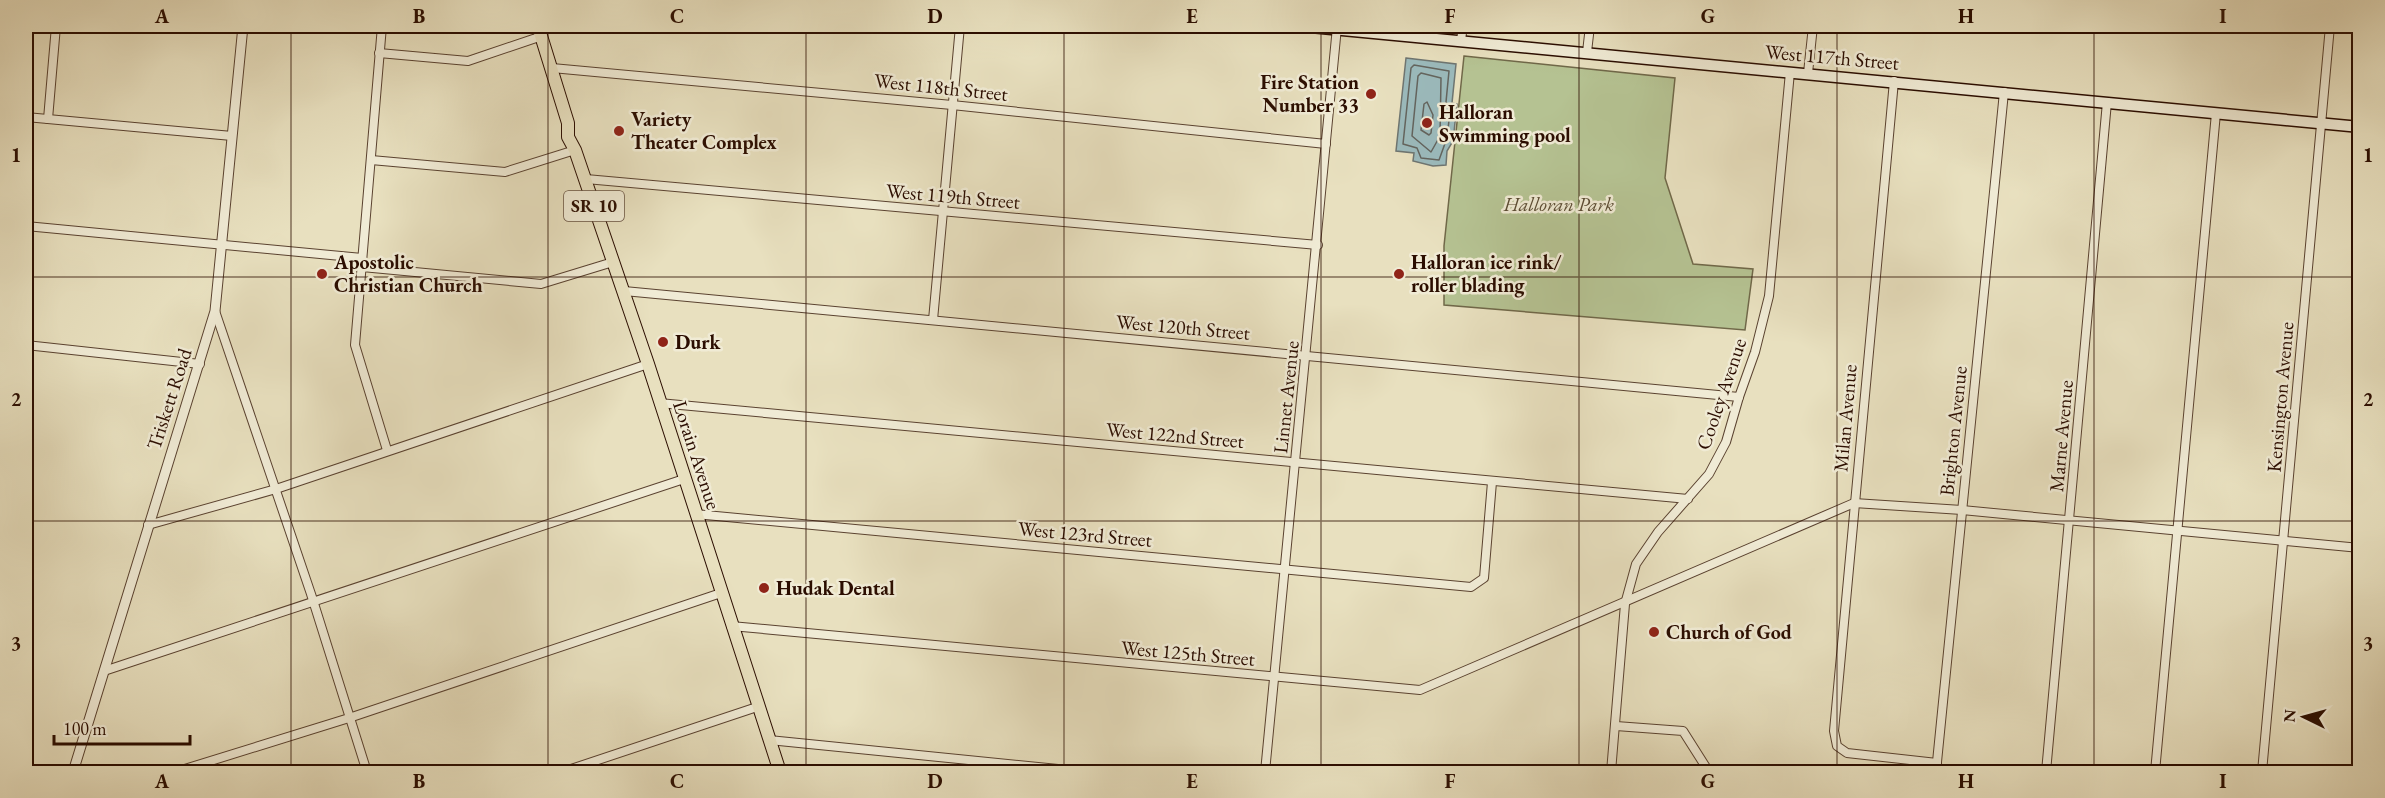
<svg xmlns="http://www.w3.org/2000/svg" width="2385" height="798" viewBox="0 0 2385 798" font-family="'EB Garamond',serif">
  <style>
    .green { fill: #b5c292; stroke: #706849; stroke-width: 1.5 }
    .water { fill: #9bbabc; stroke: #6e7571; stroke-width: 1.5 }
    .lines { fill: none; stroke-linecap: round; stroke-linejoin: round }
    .shore { stroke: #63645e; stroke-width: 1.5 }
    .minor-casing { stroke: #5a4230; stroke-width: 10 }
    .tertiary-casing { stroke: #5a4230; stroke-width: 11 }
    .secondary-casing { stroke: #2b0d00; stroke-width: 13 }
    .primary-casing { stroke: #2b0d00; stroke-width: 14 }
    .minor { stroke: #f0ebd5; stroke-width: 8 }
    .tertiary { stroke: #f0ebd5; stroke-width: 9 }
    .secondary { stroke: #f0ebd5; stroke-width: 10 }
    .primary { stroke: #e8e0bf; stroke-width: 12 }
    .grid { fill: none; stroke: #2b0d00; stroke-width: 1.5; stroke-opacity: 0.55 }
    .poi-dot { fill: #8f2418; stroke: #f0ebd5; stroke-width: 2 }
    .labels { text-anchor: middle; stroke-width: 5; stroke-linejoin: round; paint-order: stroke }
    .shield { fill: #f0ebd5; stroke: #665040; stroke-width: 1.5 }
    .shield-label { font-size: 18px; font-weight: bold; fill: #2b0d00 }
    .street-label { font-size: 20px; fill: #2b0d00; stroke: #f0ebd5 }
    .poi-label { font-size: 20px; font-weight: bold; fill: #2b0d00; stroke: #f0ebd5; text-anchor: start }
    .park-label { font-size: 20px; font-style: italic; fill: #5b4c33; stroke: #f0ebd5 }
    .neatline { fill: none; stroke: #2b0d00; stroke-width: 2 }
    .grid-label { font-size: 20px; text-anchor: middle; font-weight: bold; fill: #2b0d00 }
  </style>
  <rect width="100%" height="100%" fill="#e8e0bf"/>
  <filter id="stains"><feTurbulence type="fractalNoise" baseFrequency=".00333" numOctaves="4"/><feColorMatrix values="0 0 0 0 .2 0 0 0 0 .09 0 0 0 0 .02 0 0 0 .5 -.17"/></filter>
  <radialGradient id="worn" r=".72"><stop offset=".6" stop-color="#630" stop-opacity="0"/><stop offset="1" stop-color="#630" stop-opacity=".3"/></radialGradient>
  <path class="green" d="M1464 56 1675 78 1665 178 1693 264 1753 269 1745 330 1444 305V246Z"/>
  <path class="water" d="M1406 58 1456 64 1452 103 1457 104 1453 141 1447 151 1446 165 1433 166 1413 161 1414 153 1396 151Z"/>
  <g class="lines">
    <g class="shore">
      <path d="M1414 65 1449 71 1446 102 1450 111 1447 138 1439 160 1421 158 1417 148 1403 144 1411 68Z"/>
      <path d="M1421 73 1441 78 1440 136 1431 152 1412 136 1418 76Z"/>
      <path d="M1427 102 1433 115 1431 133 1429 135 1421 130 1424 104Z"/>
    </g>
    <g class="minor-casing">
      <g id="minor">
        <path d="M382 26 355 345 387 450"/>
        <path d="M1461 40 1463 26"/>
        <path d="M1587 52 1590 26"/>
        <path d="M379 53 468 61 542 36"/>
        <path d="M552 68 952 105 1326 144"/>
        <path d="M1808 73 1813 26"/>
        <path d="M1894 81 1834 731 1837 746 1847 753 1937 763"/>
        <path d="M26 117 232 136"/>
        <path d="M48 119 56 26"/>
        <path d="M371 160 505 172 575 150"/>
        <path d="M586 179 1318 245"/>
        <path d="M26 226 362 258"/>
        <path d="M362 267 541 284 613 262"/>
        <path d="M624 291 1739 397"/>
        <path d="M215 311 311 594 367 772"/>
        <path d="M933 320 960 26"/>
        <path d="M26 345 200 364"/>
        <path d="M659 403 1688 499"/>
        <path d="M695 514 1471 587 1484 578 1492 482"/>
        <path d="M148 525 276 489 648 364"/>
        <path d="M731 626 1420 690 1854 503 1962 510 2360 548"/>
        <path d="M104 671 684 479"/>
        <path d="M1616 726 1683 731 1709 772"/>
        <path d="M769 740 1088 772"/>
        <path d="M175 772 349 718 721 593"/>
        <path d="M562 772 757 707"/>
        <path d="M1265 772 1337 27"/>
        <path d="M1611 772 1625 604 1636 564 1658 532 1709 474 1726 442 1739 397 1755 352 1769 296 1790 72"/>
        <path d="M1936 772 2004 92"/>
        <path d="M2046 772 2107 102"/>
        <path d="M2155 772 2216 113"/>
        <path d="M2262 772 2330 26"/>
      </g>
    </g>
    <g class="tertiary-casing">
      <path id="tertiary" d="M73 772 215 311 243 26"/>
    </g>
    <g class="secondary-casing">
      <path id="secondary" d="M1300 26 2360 127"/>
    </g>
    <g class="primary-casing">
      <path id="primary" d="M538 26 568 123V137L575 150 648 364 780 772"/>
    </g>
    <use href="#minor" class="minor"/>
    <use href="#tertiary" class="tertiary"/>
    <use href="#secondary" class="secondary"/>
    <use href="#primary" class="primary"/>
  </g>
  <path class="grid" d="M291 26V772M548 26V772M806 26V772M1064 26V772M1321 26V772M1579 26V772M1837 26V772M2094 26V772M26 277H2360M26 521H2360"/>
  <g class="poi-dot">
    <circle cx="1371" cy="94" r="6"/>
    <circle cx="1427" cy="123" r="6"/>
    <circle cx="619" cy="131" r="6"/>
    <circle cx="322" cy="274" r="6"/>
    <circle cx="1399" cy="274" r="6"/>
    <circle cx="663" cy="342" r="6"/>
    <circle cx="764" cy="588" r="6"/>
    <circle cx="1654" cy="632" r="6"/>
  </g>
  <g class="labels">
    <rect class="shield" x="564" y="191" width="60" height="30" rx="4.5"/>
    <g class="shield-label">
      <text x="594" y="212">SR 10</text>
    </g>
    <g class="street-label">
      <text transform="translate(1832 57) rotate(5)" y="7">West 117th Street</text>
      <text transform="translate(941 87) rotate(6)" y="7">West 118th Street</text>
      <text transform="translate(953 196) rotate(5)" y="7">West 119th Street</text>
      <text transform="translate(1183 327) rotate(5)" y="7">West 120th Street</text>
      <text transform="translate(1721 394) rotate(-71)" y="7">Cooley Avenue</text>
      <text transform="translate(1286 397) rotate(-84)" y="7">Linnet Avenue</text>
      <text transform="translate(2280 397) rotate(-85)" y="7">Kensington Avenue</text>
      <text transform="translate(169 399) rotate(-72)" y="7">Triskett Road</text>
      <text transform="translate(1845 418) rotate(-85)" y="7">Milan Avenue</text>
      <text transform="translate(1953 431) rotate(-84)" y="7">Brighton Avenue</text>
      <text transform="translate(1175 435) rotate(5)" y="7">West 122nd Street</text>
      <text transform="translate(2061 436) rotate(-85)" y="7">Marne Avenue</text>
      <text transform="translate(697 455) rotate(72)" y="7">Lorain Avenue</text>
      <text transform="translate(1085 534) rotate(5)" y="7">West 123rd Street</text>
      <text transform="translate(1188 653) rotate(5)" y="7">West 125th Street</text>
    </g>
    <g class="poi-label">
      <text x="1359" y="89" text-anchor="end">Fire Station<tspan x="1359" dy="23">Number 33</tspan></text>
      <text x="1439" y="119">Halloran<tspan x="1439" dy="23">Swimming pool</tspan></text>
      <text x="631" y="126">Variety<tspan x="631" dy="23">Theater Complex</tspan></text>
      <text x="334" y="269">Apostolic<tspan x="334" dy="23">Christian Church</tspan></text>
      <text x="1411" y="269">Halloran ice rink/<tspan x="1411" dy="23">roller blading</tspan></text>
      <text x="675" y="349">Durk</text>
      <text x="776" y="595">Hudak Dental</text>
      <text x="1666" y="639">Church of God</text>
    </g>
    <g class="park-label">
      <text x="1559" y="211">Halloran Park</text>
    </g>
  </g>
  <rect width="2385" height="798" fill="none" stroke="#e8e0bf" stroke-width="66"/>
  <g transform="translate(2304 717) rotate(275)" stroke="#f0ebd5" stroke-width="4.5" paint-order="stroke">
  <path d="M0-4.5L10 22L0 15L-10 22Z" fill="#2b0d00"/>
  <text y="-9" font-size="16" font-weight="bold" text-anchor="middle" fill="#2b0d00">N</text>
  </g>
  <path d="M54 735v9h136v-9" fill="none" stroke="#2b0d00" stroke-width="3"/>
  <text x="63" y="735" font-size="18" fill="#2b0d00" stroke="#f0ebd5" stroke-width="4.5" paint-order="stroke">100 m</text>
  <rect x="33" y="33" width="2319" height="732" class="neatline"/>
  <g class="grid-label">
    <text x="162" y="23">A</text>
    <text x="419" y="23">B</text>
    <text x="677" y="23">C</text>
    <text x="935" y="23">D</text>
    <text x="1192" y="23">E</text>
    <text x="1450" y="23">F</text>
    <text x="1708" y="23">G</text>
    <text x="1966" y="23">H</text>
    <text x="2223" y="23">I</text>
    <text x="16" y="162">1</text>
    <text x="2368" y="162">1</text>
    <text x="16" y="406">2</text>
    <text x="2368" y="406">2</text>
    <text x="16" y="650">3</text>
    <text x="2368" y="650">3</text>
    <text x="162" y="788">A</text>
    <text x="419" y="788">B</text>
    <text x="677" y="788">C</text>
    <text x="935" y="788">D</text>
    <text x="1192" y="788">E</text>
    <text x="1450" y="788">F</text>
    <text x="1708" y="788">G</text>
    <text x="1966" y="788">H</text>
    <text x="2223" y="788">I</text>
  </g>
  <rect width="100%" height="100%" filter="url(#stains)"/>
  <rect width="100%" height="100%" fill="url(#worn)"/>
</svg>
